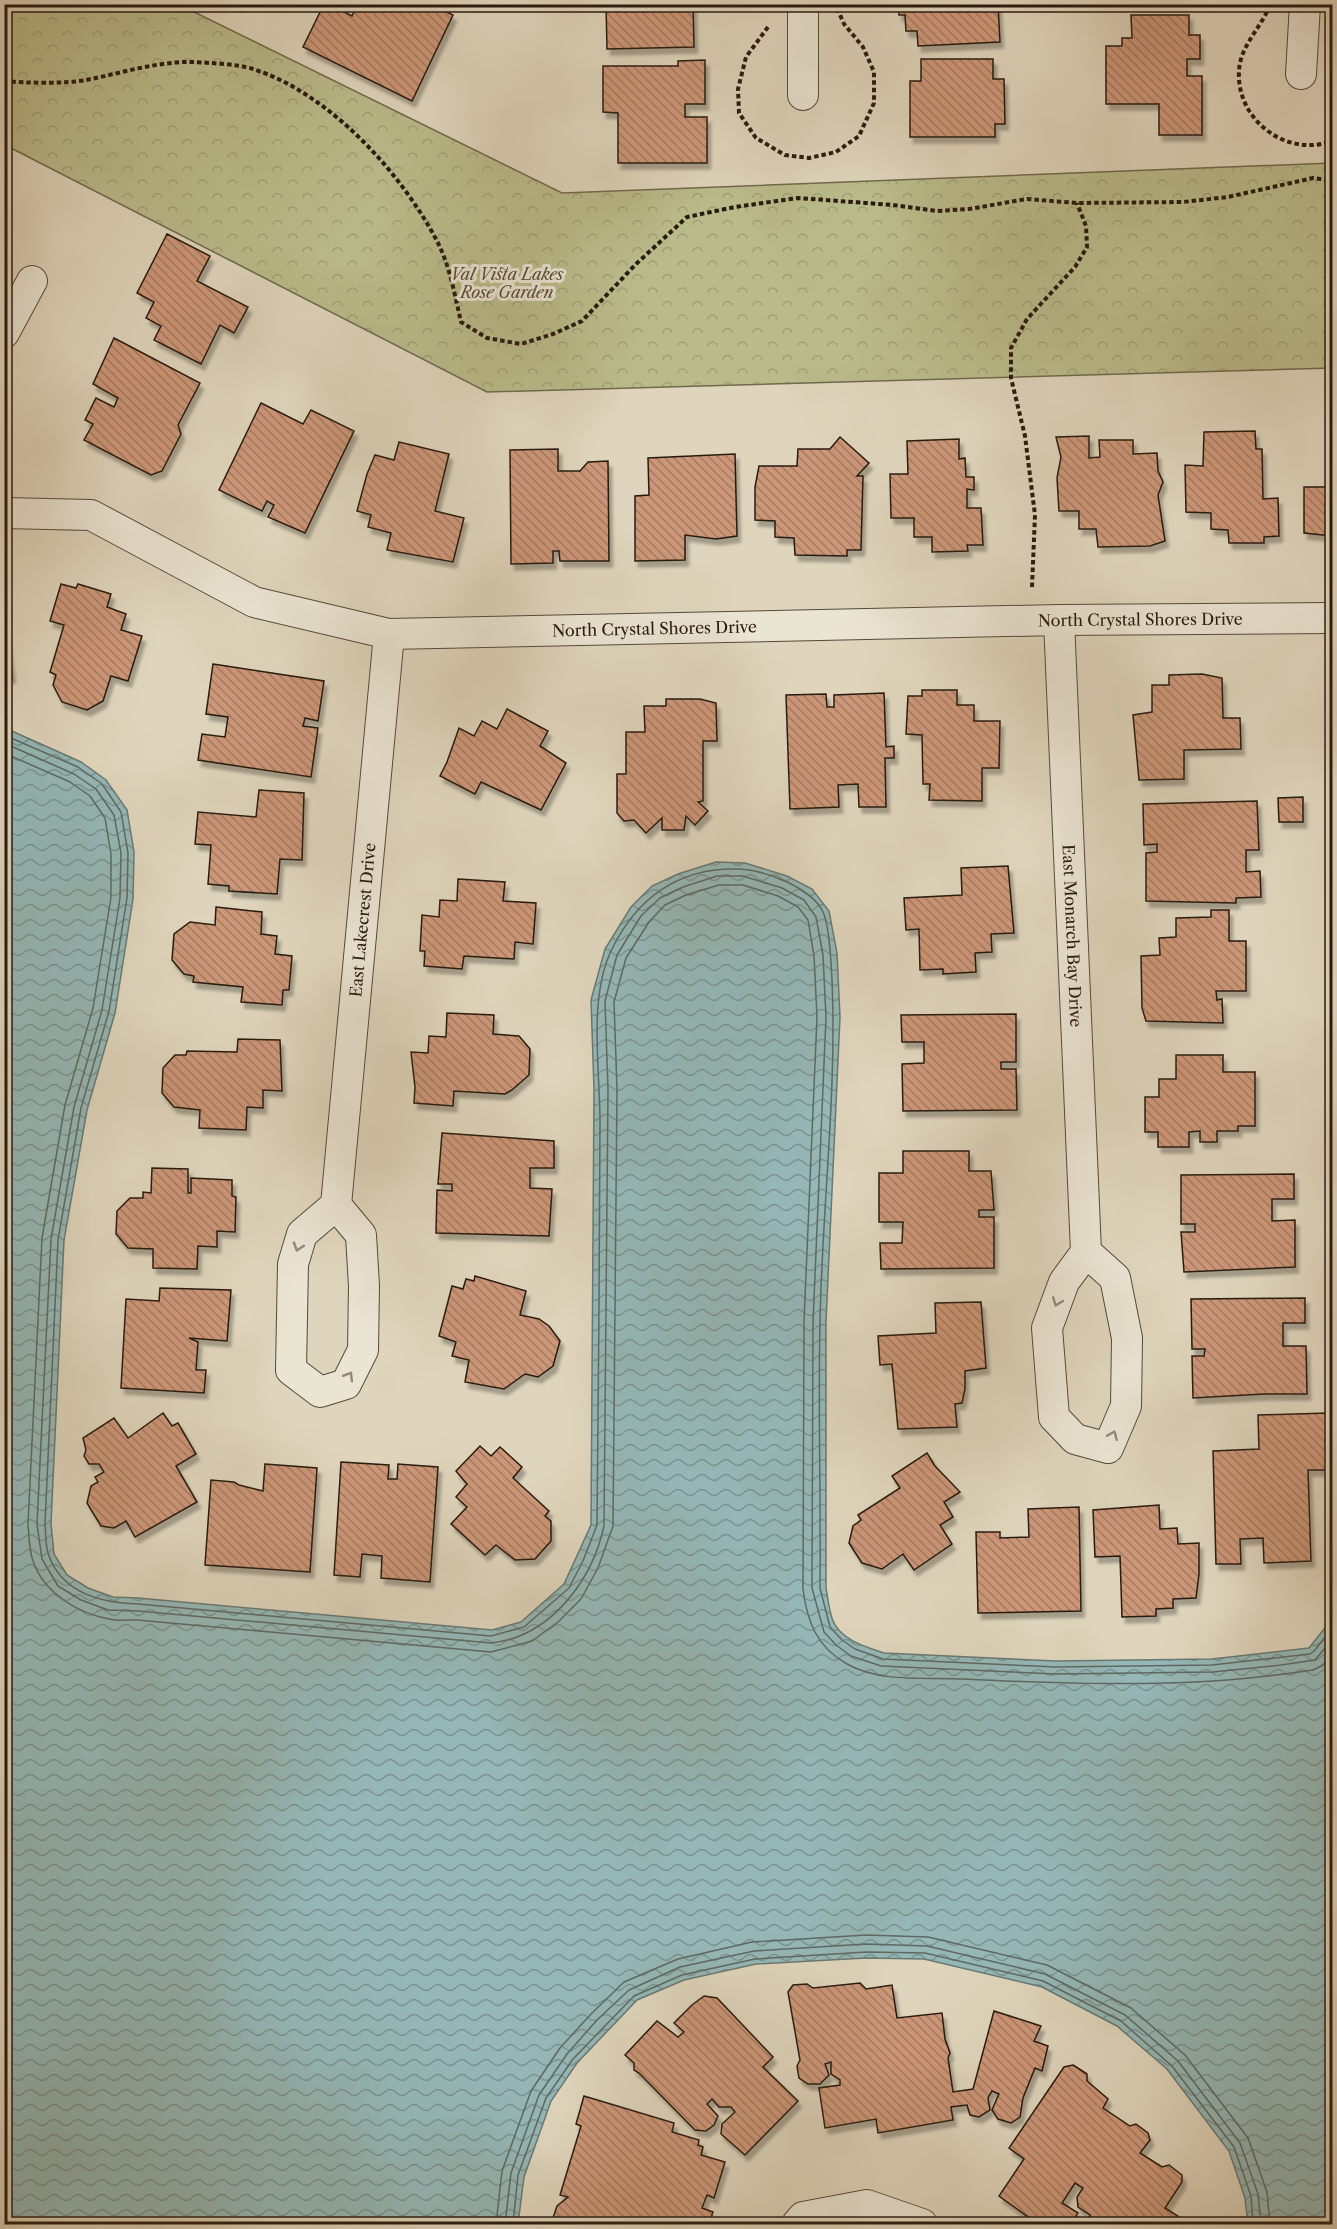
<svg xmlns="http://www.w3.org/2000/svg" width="1337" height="2229" viewBox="0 0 1337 2229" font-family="'Libre Caslon Text',serif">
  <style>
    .forest { fill: url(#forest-crowns); stroke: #716a4d; stroke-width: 1.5 }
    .water { fill: url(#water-waves); stroke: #697974; stroke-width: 1.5 }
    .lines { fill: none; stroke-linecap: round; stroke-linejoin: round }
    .shore { stroke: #5e6963; stroke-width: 1.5 }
    .building { fill: url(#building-back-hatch); stroke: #281a0f; stroke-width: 1.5; filter: url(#shadow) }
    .street-casing { stroke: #56493a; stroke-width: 32 }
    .path { stroke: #281a0f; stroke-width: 4; stroke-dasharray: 4.5 3; stroke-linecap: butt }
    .street { stroke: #eae4d3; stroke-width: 30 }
    .oneway { stroke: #93897b }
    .labels { text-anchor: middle; stroke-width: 6; stroke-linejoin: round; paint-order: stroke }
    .park-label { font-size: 16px; font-style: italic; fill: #544a34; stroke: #eae4d3 }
    .street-label { font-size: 16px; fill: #281a0f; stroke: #eae4d3 }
  </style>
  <defs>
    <pattern id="forest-crowns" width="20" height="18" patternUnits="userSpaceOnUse" patternTransform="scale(1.5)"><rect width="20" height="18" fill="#babb8b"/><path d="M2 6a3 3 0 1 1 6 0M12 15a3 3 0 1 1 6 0" fill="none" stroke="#a0a077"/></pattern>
    <pattern id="water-waves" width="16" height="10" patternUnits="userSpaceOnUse" patternTransform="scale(1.5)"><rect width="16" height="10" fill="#95b8b7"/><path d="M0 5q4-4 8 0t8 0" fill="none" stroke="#7a9593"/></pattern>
    <pattern id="building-back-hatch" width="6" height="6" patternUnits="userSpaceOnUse" patternTransform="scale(1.5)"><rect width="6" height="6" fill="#cc9678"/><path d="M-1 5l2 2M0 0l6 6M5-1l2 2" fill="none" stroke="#a67a61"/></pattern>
    <filter id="shadow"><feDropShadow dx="3.5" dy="6" stdDeviation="1.5" flood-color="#0004"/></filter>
  </defs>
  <rect width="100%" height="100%" fill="#dfd5bc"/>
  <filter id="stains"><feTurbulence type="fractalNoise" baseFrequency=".00333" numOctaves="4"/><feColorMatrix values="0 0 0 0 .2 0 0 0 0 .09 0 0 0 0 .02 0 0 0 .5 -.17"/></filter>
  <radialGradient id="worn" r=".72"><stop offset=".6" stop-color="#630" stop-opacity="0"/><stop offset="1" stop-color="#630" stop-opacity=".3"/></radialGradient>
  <path class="forest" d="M4 5H180L562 193 1332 163V368L487 392 5 145Z"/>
  <path class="water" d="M5 728 81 762 106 780 127 810 134 852 133 899 115 1013 87 1110 64 1240 51 1524 54 1554 67 1575 88 1588 113 1597 138 1598 492 1630 521 1622 564 1584 591 1525 594 1089 591 1000 605 949 631 907 652 886 678 874 716 862 745 863 787 876 812 889 829 911 837 953 840 1017 826 1322V1588C828 1599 829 1611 833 1621 841 1640 866 1647 884 1653L1056 1661 1212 1659 1309 1648 1332 1619V2224H1248L1245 2198 1229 2151 1167 2069 1117 2026 1042 1987 924 1959 866 1958 756 1964 684 1980 637 2000 577 2063 551 2101 524 2177 518 2224H5Z"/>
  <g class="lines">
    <g class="shore">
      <path d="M4 735 78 767 102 784 121 812 128 853 127 898 109 1011 81 1108 58 1240 45 1524C46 1534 45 1547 49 1556 63 1594 102 1603 138 1604L491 1636 524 1627 569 1588 583 1561 597 1525C599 1391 599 1256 600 1122 600 1069 588 997 612 949 637 898 679 867 738 869 764 870 811 887 823 912 830 927 831 963 832 980 837 1094 822 1208 820 1322 818 1411 821 1499 820 1588L830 1627 842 1640 855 1649 883 1659 1056 1667 1212 1665 1310 1654 1314 1651 1332 1629"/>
      <path d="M4 743 74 774 96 789 114 815 121 853 120 898 102 1010 74 1107 51 1239 37 1524 42 1559 58 1586 81 1600 108 1610 138 1611 491 1643C550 1637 592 1581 604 1526L608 1089 605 1001 617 955 641 916 660 898 683 887 717 876H743L782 888 804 900 816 917 823 955 826 1017 813 1322 812 1588 824 1632 836 1645 851 1656 881 1666 1056 1674 1213 1672 1281 1665 1315 1660 1332 1640"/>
      <path d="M4 753 70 782 90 796 105 818 111 854V897L93 1008 65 1105 42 1238 28 1524C29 1536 29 1550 33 1561 44 1593 77 1613 109 1619 118 1621 128 1620 137 1620L491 1652 532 1641 558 1622 581 1599 598 1568 613 1526 617 1089 614 1002 626 958 649 922 665 905 686 895 719 885H743L778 896 798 907 808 920 814 956 817 1017 804 1321 803 1589C807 1622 817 1647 847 1664 881 1683 926 1677 963 1679 1046 1683 1130 1686 1213 1681 1247 1679 1280 1675 1313 1670L1323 1665 1332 1655"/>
      <path d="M496 2224 502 2171 531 2091 560 2048 591 2014 624 1982 678 1959 752 1942 866 1935 928 1937 1047 1965 1131 2008 1185 2055 1248 2138 1267 2192 1270 2224"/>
      <path d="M505 2224 511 2173 539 2095 567 2054 597 2020 629 1990 680 1967 754 1951 866 1944 927 1946 1045 1974 1125 2015 1178 2061 1240 2143 1258 2194 1261 2224"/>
      <path d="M513 2224 518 2175 546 2098 573 2059 634 1996 682 1975 755 1959 866 1952 925 1953 1043 1981 1121 2021 1172 2066 1234 2147 1251 2196 1253 2224"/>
    </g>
  </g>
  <g class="building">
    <path d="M324 4H329L352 16 355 9 348 4H431L453 15 412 101 303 47Z"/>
    <path d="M606 4H693L694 47 607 49Z"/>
    <path d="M899 4H998L1000 42 918 46 917 31H906L905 15H899Z"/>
    <path d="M1131 15H1189V35H1200V59H1187V76H1202V135H1159V104H1106V46H1122V38H1132Z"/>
    <path d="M921 59H993V79H1004L1005 124H995V137H910V81H921Z"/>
    <path d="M705 60V104H685V117H707V163H618V113L603 112V66H678V61Z"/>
    <path d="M167 234 210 256 197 281 248 307 234 333 220 325 201 364 154 340 161 326 146 318 154 302 137 293Z"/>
    <path d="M114 338 200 383 178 425 181 434 162 471 151 475 84 440 93 424 85 420 96 398 114 407 118 398 93 384Z"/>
    <path d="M261 403 303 424 311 410 354 431 305 533 268 517 274 505 267 501 262 511 219 490Z"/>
    <path d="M1329 428H1332V536L1304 533V487H1329Z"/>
    <path d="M1255 431 1256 449H1262L1263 499 1278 498 1279 536 1264 537V543H1229L1228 530 1211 529V513L1186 512 1185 465 1203 466 1204 432Z"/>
    <path d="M1089 436V458L1100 457 1099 440H1133V454L1157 453 1158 471 1163 482 1158 495 1165 541 1150 546 1098 547 1096 529H1079V511H1059L1057 478 1061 457 1056 437Z"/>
    <path d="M840 437 869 463 857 476H863L861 550H847V556L795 555 794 538 775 537V521L755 520V487L759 466H797L798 449H830Z"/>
    <path d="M959 439V459L965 458 966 477H974V490L967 489V508H981L983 545H967L968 551 932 552V537H914V518H891L890 474H908L907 441Z"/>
    <path d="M399 442 449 454 435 511 464 518 453 562 387 550 391 533 368 527 371 515 357 511 367 474 375 455 394 460Z"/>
    <path d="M558 449V471H580L588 462 608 461 609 561H560L559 551H553V563L511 564 510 450Z"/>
    <path d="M735 454 737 536 716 539 685 535V560L635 561V496L649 495 648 458Z"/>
    <path d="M61 584 76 588 78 584 111 594 107 607 126 614 121 630 142 636 128 681 111 676 103 701 87 710 62 702 53 685 56 675 50 672 64 625 50 621Z"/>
    <path d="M4 619 12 677 4 678Z"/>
    <path d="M213 664 324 681 318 721 305 718 303 726 318 728 311 777 198 760 202 734 225 737 228 717 206 714Z"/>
    <path d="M1202 674 1222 678 1223 718H1240L1241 749 1184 750V779L1139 780 1133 715 1152 712V685H1169V675Z"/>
    <path d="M922 690H957V705H974V721H1000L999 768H982V801L929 800 930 784H923L922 735 906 734 908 696H922Z"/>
    <path d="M884 693 886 747 894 746V758H885L886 807H859L858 784 838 785 839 807 790 809 786 695 826 694 827 707H834V695Z"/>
    <path d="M666 699H700L716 703 717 741H703V801L698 802 708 811 695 825 686 816 684 830H662V818L646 833 634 820 624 821 617 813V774H626V732H645L644 706H666Z"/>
    <path d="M507 709 548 731 540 746 566 763 541 810 481 782 475 794 440 776 447 762 459 728 474 736 482 721 497 729Z"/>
    <path d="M259 790 304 793 302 860 280 859 277 894 229 891V886L208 884 211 845 195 844 198 812 256 817Z"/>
    <path d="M1303 797V822H1279L1278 798Z"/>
    <path d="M1257 801 1259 850H1246V872L1260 871 1261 897 1236 898V903L1146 901V853L1157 852V844L1144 845 1143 804Z"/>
    <path d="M1008 866 1014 933 991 934 992 952 975 953 976 972 943 974V969L920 970 919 929 906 930 904 898 962 895 961 868Z"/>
    <path d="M458 879 505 882 503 901 536 903 533 944 515 942 514 959 464 956 462 969 424 966 425 951H420L422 915 439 917 440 900 457 901Z"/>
    <path d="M216 907 262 912 261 934 277 936 275 954 292 956 289 990H283L282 1005 241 1002 243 987 193 982 194 976 184 974 172 960 174 934 190 922 215 925Z"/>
    <path d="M1211 910H1229V941H1246V991H1216L1217 1000 1222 999 1223 1023 1146 1021 1142 1008 1141 956 1160 955 1159 938 1176 937V918L1211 917Z"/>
    <path d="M447 1013 494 1015 493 1034 519 1036 530 1049 529 1075 512 1090 505 1094 454 1091 453 1106 414 1103 415 1087 411 1052 428 1053 429 1036 446 1037Z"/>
    <path d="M1016 1014V1062H1001V1069H1016L1017 1110 903 1111 902 1064 924 1063V1042H902L901 1015Z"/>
    <path d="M238 1039 280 1040 282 1091 263 1090V1108L247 1107 246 1130 199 1128 200 1110 174 1107 162 1093 163 1068 175 1055H186L187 1051 237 1052Z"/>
    <path d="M1176 1055H1223V1072H1255V1126H1238V1131H1217V1142H1200V1131L1189 1132V1147H1158V1132H1145V1097H1159V1079H1176Z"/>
    <path d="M442 1133 554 1141V1168H530V1188L552 1189 549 1236 436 1233 437 1190 452 1191V1184H438Z"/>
    <path d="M903 1151H969V1171H991L994 1210H979V1217H994V1268L881 1269 880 1243H902L903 1222H879V1173H903Z"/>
    <path d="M152 1168 188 1169V1193H191V1178L232 1180V1196L236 1197 235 1232 217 1231V1247L198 1246 197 1269 153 1268V1249L128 1248 116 1234 117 1211 130 1198H143V1192L151 1193Z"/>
    <path d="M1294 1174V1199H1272V1221L1295 1220V1267L1184 1272 1181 1232H1195V1224H1181V1175Z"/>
    <path d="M475 1276 526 1291 520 1315 539 1319 549 1326 560 1341 553 1366 538 1377 525 1374 504 1389 465 1382 469 1360 452 1356 456 1342 439 1336 452 1286 463 1289 466 1279 474 1281Z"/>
    <path d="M160 1288 231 1290 227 1341 189 1338 198 1342 196 1370H206L204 1393 121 1388 126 1299 159 1301Z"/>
    <path d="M1305 1298V1323H1283V1346H1306L1307 1394H1264L1193 1398 1192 1356H1204L1205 1349H1192L1191 1299Z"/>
    <path d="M981 1302 986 1368 965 1371V1389L962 1403 955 1404 957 1427 898 1429 892 1364 880 1365 878 1336 936 1333 935 1303Z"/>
    <path d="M163 1413 172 1426 178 1423 196 1454 176 1466 197 1502 135 1537 126 1521 114 1528 101 1526 87 1503 91 1486 98 1482 95 1477 104 1472 99 1464H89L84 1456 86 1450 83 1438 114 1418 128 1438Z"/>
    <path d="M1329 1413 1331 1470H1308L1311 1561 1264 1563 1263 1538 1240 1539 1241 1564H1216L1213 1451 1259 1449 1258 1415Z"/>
    <path d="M480 1446 491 1456 500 1447 522 1467 513 1478 549 1511 545 1516 551 1521V1541L535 1559 515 1560 496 1545 485 1555 451 1524 467 1507 456 1497 467 1484 456 1471Z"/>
    <path d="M927 1453 935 1466 960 1492 944 1502 953 1517 940 1525 952 1544 914 1570 903 1554 882 1569 862 1563 849 1543 853 1526 861 1520 858 1515 900 1488 892 1476Z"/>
    <path d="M341 1462 389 1465 388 1479H397L398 1464 438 1467 430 1582 381 1578 382 1556 362 1554 360 1577 334 1575Z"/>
    <path d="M265 1464 317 1468 310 1572 205 1565 211 1480 234 1482 239 1485 263 1491Z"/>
    <path d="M1159 1505 1160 1529 1177 1528 1178 1544 1199 1543V1574L1196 1598 1173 1599V1608L1156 1609V1616L1122 1617 1120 1556 1095 1557 1093 1510Z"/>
    <path d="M1079 1507 1081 1611 978 1613 976 1532H1000V1538L1029 1537 1028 1509Z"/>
    <path d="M860 1983 866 1989 892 1985 897 2018 942 2013 945 2039 950 2053 948 2058 953 2092 973 2089 994 2011 1041 2026 1034 2041 1048 2046 1042 2071 1035 2068 1023 2098 1020 2117 1011 2123 998 2119 992 2110 999 2094 992 2091 988 2098 990 2110 979 2117 970 2115 967 2105 951 2107 953 2120 878 2133 876 2119 825 2128 819 2088 840 2085V2080L831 2074V2062L825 2064 829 2075 820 2084H808L799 2078 797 2066 800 2060 788 1992 793 1985 807 1984 813 1988Z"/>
    <path d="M704 1996 717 1998 773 2057 763 2067 798 2101 745 2155 721 2134 722 2124 735 2112 731 2107H719L712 2099 707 2104 718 2116 714 2125 706 2131 695 2130 639 2073 634 2070V2063L625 2055 657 2021 678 2037 684 2032 674 2023 692 2005Z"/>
    <path d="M1073 2065 1087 2074V2081L1108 2099 1103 2108 1130 2126 1136 2124 1148 2133 1150 2140 1140 2153 1162 2167 1169 2165 1182 2175V2182L1165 2208 1187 2222 1195 2220 1201 2224H1086L1090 2215 1078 2207 1077 2197 1083 2188 1075 2183 1062 2203 1078 2213 1070 2224H1027L1024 2222 1028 2217 999 2196 1024 2159 1009 2148 1064 2067Z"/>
    <path d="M584 2096 674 2123 672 2132 699 2140 698 2145 703 2147 701 2155 725 2162 714 2198 707 2195 702 2208 713 2212 709 2224H551L557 2206 568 2197 560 2195 581 2126 576 2124Z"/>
  </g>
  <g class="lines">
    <g class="street-casing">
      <g id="street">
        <path d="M1301 74 1305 4"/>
        <path d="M803 95V4"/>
        <path d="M4 333 32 281"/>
        <path id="s1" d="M4 513 91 515 254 602 389 634 1059 620 1332 618"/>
        <path id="s2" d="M1059 620 1086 1252 1064 1282 1047 1328 1054 1417 1075 1439 1108 1448 1126 1406 1127 1338 1115 1278 1086 1252"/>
        <path id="s3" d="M336 1205 361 1235 364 1286 363 1350 346 1384 320 1392 291 1370 293 1264 302 1234 336 1205 389 634"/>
        <path d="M797 2224 803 2217 867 2205 922 2224"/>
      </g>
    </g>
    <g class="path">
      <path d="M218 4C236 13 251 12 269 4"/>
      <path d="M1270 5C1261 28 1240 46 1239 71 1236 120 1287 158 1332 141"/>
      <path d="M768 27 746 57 738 89 739 113 756 138 785 155 809 158 836 152 859 136 874 103V72L863 47 844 24 837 8"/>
      <path d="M4 81C25 83 66 84 86 80 122 73 158 61 194 62 210 63 238 64 253 69 329 93 402 173 438 243 450 267 455 296 461 322L487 338 521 344 553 334 582 321 636 264 687 217 735 207 798 198 893 205 937 211 969 209 1027 199 1077 203 1183 202 1228 197 1313 178 1332 181"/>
      <path d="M1032 587 1035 515 1025 436 1011 378V348L1027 319 1075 267 1087 247 1086 226 1077 203"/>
    </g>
    <use href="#street" class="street"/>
  </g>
  <defs><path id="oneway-chevron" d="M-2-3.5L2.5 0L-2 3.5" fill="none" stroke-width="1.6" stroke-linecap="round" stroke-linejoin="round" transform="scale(1.5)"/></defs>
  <g class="oneway">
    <use href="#oneway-chevron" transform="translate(298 1247) rotate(108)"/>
    <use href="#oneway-chevron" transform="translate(1057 1302) rotate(111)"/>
    <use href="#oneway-chevron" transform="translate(349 1376) rotate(-59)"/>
    <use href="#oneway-chevron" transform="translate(1113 1435) rotate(-67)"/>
  </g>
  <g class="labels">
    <g class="park-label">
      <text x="507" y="280">Val Vista Lakes<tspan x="507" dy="18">Rose Garden</tspan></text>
    </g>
    <g class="street-label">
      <text dy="6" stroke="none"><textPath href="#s1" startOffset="1162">North Crystal Shores Drive</textPath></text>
      <text dy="6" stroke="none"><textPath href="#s1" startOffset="676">North Crystal Shores Drive</textPath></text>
      <text dy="6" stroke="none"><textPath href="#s3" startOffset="724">East Lakecrest Drive</textPath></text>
      <text dy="6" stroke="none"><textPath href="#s2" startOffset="316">East Monarch Bay Drive</textPath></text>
    </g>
  </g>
  <rect width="1337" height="2229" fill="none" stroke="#dfd5bc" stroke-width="24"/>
  <rect x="6" y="6" width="1325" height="2217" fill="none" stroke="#281a0f" stroke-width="3"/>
  <rect x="12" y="12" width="1313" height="2205" fill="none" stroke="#281a0f" stroke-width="1.5"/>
  <rect width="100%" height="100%" filter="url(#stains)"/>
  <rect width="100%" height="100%" fill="url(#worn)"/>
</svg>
